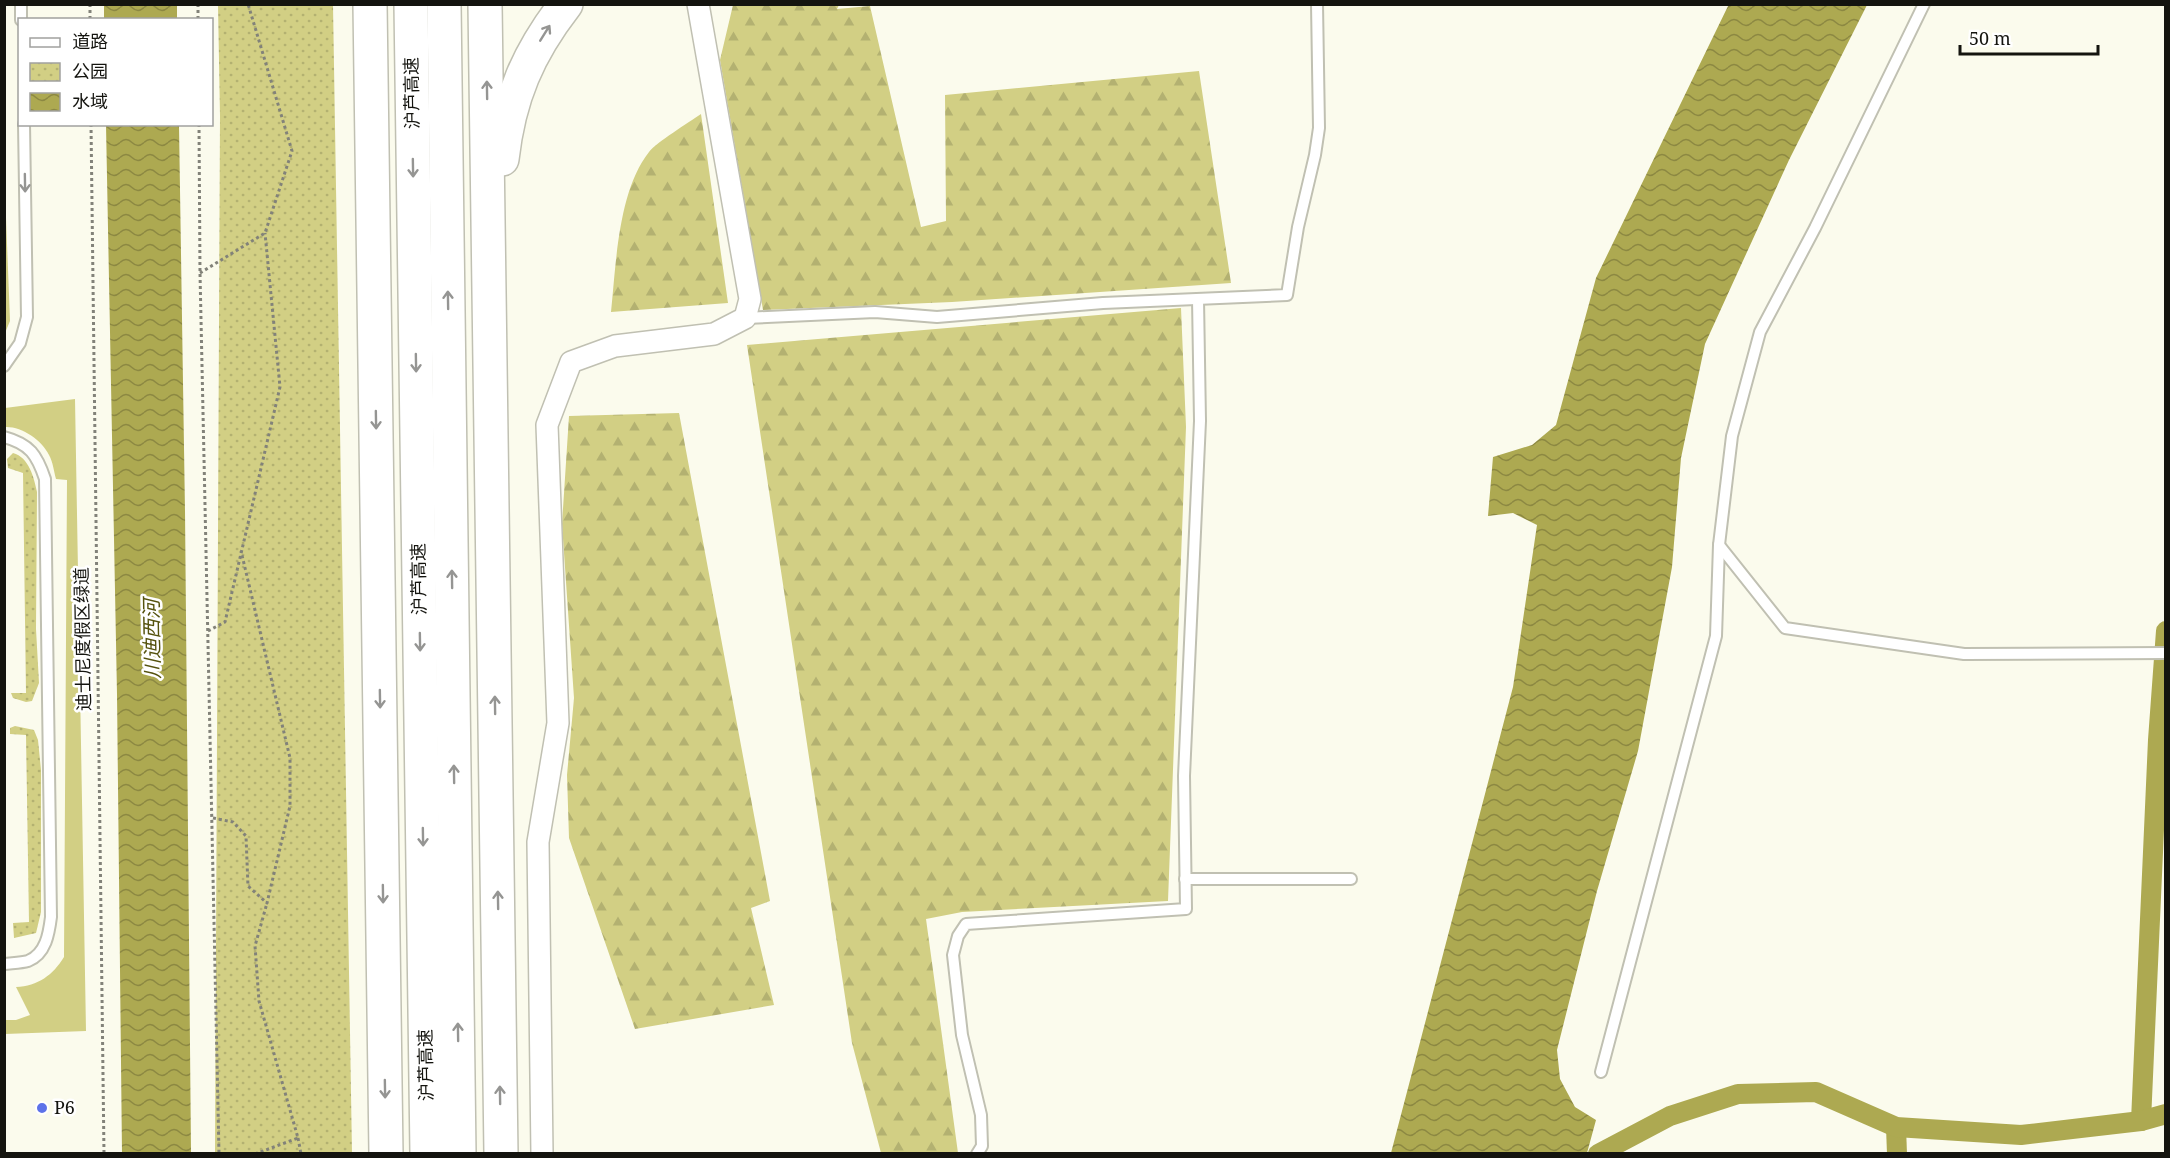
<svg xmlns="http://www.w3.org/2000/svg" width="2170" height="1158" viewBox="0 0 2170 1158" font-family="'Noto Serif','Noto Sans SC',serif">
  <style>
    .grass { fill: #d2cf84 }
    .forest { fill: url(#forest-firs) }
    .park { fill: url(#park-dots) }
    .water { fill: url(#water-waves) }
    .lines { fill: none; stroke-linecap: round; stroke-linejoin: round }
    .canal { stroke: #ada951; stroke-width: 20 }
    .service-casing { stroke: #c0c0b2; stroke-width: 14 }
    .minor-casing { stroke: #c0c0b2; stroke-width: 24 }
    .motorway-casing { stroke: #c0c0b2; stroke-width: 36 }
    .path { stroke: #828279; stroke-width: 3; stroke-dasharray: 3 3; stroke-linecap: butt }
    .service { stroke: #fff; stroke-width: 10 }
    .minor { stroke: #fff; stroke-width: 21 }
    .motorway { stroke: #fff; stroke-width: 33 }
    .oneway { stroke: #959593 }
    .poi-dot { fill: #5d72e9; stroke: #fff; stroke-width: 2 }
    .labels { text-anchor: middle; stroke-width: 5; stroke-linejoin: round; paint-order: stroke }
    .street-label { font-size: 18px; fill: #14140f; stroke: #fff }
    .poi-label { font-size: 18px; fill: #14140f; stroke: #fff; text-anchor: start }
    .water-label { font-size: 20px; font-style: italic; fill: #55520e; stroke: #fff }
  </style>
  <defs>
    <pattern id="forest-firs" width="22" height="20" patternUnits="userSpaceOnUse" patternTransform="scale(1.5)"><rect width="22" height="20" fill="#d2cf84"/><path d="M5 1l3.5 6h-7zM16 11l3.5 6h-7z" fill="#b3b171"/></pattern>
    <pattern id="park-dots" width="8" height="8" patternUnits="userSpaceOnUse" patternTransform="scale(1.5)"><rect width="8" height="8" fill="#d2cf84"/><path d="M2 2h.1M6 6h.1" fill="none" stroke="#b3b171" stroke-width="1.8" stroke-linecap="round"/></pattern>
    <pattern id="water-waves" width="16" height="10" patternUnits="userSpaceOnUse" patternTransform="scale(1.5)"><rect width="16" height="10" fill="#ada951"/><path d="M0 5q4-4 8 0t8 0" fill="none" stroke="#8c8842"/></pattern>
  </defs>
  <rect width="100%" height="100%" fill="#fbfbed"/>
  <g class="grass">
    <path d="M4 166 10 321 5 333H4Z"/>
    <path d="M75 399 86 1031 5 1034V1020H16L30 1015 16 987C38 986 53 975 64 957L67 480 56 479C54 472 53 462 49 455 42 440 21 426 5 427V408Z"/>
  </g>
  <g class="forest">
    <path d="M733 5H839L837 9 870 6 921 227 946 221 945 95 1199 71 1231 283 952 302 763 310 720 60Z"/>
    <path d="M701 114 728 303 611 312C616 265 618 191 649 152 657 142 688 123 701 114Z"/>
    <path d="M1181 308 1186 427 1168 901 962 912 926 919 958 1153H881L852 1043 747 345Z"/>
    <path d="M679 413 770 901 751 908 774 1005 635 1029 569 838 567 775 574 698 562 524 569 416Z"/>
  </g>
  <g class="park">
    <path d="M218 5H333L352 1153H215L220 116Z"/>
    <path d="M13 453C29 457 34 478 37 492L36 629 39 683 32 701 26 702 13 698 11 693H26L23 473 8 468 7 459Z"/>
    <path d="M15 726 34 730 38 740 41 770V912L36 933 14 938 13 923 29 922 26 735 10 734V728Z"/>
  </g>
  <g class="water">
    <path d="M1729 4 1867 5 1789 160 1705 344 1681 458 1672 567 1638 751 1597 891 1557 1050 1560 1079 1575 1107 1596 1120 1587 1153H1391L1513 687 1537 525 1513 513 1488 516 1493 457 1532 445 1556 425 1596 278Z"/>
    <rect x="104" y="5" width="73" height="14"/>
    <path d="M106 125H179L185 511 191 1153H122L117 694Z"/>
  </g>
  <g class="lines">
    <g class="canal">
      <path d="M2141 1121 2158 740 2166 631"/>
      <path d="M1896 1127 1897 1154"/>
      <path d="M1598 1154 1670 1116 1738 1094 1816 1092 1896 1127 2021 1135 2141 1121 2166 1114"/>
    </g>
    <g class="service-casing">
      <g id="service">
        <path d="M21 4V20"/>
        <path d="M745 318 875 312 937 317 1103 303 1287 295 1298 227 1315 155 1319 128 1317 4"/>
        <path d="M4 366 20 343 27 317 24 124"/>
        <path d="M4 437C30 444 37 455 45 479L51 917C49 933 46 954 28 961 21 963 12 963 4 964"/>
        <path d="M1719 545 1785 628 1964 654 2166 653"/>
        <path d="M1185 879H1351"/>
        <path d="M1601 1072 1716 636 1719 545 1732 436 1760 332 1815 228 1924 4"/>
        <path d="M977 1154 982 1146 981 1115 962 1035 953 955 958 936 966 924 1186 909 1184 776 1200 421 1198 299"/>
      </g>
    </g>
    <g class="minor-casing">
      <path id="minor" d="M542 1154 538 842 558 723 547 425 571 362 615 346 714 334 745 318 750 299 698 4"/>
    </g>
    <g class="motorway-casing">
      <g id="motorway">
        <path d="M370 4 386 1154"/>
        <path d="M411 4 427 1154"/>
        <path d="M444 4 459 1154"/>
        <path d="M485 4 501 1154"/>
        <path d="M502 159C509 97 528 53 566 4"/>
      </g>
    </g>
    <g class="path">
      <path d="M90 4V20"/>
      <path d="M198 4V20"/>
      <path d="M91 124 104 1154"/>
      <path d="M199 124 200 273 219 1154"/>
      <path d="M200 273 265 233 292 151 248 4"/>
      <path d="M208 631 225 622 280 387 265 233"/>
      <path d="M213 818 233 822 246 836 248 886 267 903 290 806V758L241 551"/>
      <path d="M298 1138 301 1154"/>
      <path d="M255 1154 298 1138 259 1001 255 946 267 903"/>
    </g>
    <use href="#service" class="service"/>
    <use href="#minor" class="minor"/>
    <use href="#motorway" class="motorway"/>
  </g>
  <defs><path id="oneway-shaft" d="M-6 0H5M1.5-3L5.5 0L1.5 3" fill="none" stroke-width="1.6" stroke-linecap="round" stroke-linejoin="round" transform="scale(1.5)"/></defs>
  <g class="oneway">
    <use href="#oneway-shaft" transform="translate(545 33) rotate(-58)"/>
    <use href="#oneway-shaft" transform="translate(487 90) rotate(-91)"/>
    <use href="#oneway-shaft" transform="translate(413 168) rotate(89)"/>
    <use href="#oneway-shaft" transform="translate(25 183) rotate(89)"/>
    <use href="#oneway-shaft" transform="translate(448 300) rotate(-91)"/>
    <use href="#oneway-shaft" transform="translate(416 363) rotate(89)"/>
    <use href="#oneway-shaft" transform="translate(376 420) rotate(89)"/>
    <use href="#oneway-shaft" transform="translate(452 579) rotate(-91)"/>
    <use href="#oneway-shaft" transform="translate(420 642) rotate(89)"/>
    <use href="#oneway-shaft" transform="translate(380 699) rotate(89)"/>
    <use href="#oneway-shaft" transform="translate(495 705) rotate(-91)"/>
    <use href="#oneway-shaft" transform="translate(454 774) rotate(-91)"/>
    <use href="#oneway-shaft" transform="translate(423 837) rotate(89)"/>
    <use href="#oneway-shaft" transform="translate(383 894) rotate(89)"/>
    <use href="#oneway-shaft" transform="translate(498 900) rotate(-91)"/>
    <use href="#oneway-shaft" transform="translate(458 1032) rotate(-91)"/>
    <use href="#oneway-shaft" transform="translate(385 1089) rotate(89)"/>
    <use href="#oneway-shaft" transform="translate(500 1095) rotate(-91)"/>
  </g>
  <circle class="poi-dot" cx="42" cy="1108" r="6"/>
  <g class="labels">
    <g class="street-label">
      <text transform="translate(412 93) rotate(-91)" y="6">沪芦高速</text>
      <text transform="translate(419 579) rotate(-91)" y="6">沪芦高速</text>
      <text transform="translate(83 639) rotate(-91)" y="6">迪士尼度假区绿道</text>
      <text transform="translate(426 1065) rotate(-91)" y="6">沪芦高速</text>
    </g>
    <g class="poi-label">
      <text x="54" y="1114">P6</text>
    </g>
    <g class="water-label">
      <text transform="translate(152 639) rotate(-91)" y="7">川迪西河</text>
    </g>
  </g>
  <rect width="2170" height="1158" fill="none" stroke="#14140f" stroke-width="12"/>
  <rect x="18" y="18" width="195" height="108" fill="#ffffff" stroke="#a1a19f" stroke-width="1.5"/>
  <rect x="30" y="38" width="30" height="9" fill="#ffffff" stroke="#a1a19f" stroke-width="1.5"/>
  <text x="72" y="48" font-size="18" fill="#14140f">道路</text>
  <rect x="30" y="63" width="30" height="18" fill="url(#park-dots)" stroke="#a1a19f" stroke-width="1.5"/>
  <text x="72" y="78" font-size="18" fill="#14140f">公园</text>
  <rect x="30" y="93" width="30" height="18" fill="url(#water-waves)" stroke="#a1a19f" stroke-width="1.5"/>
  <text x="72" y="108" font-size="18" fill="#14140f">水域</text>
  <path d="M1960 45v9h138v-9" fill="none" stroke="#14140f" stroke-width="3"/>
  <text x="1969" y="45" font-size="18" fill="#14140f" stroke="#ffffff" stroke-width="4.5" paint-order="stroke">50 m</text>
</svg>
